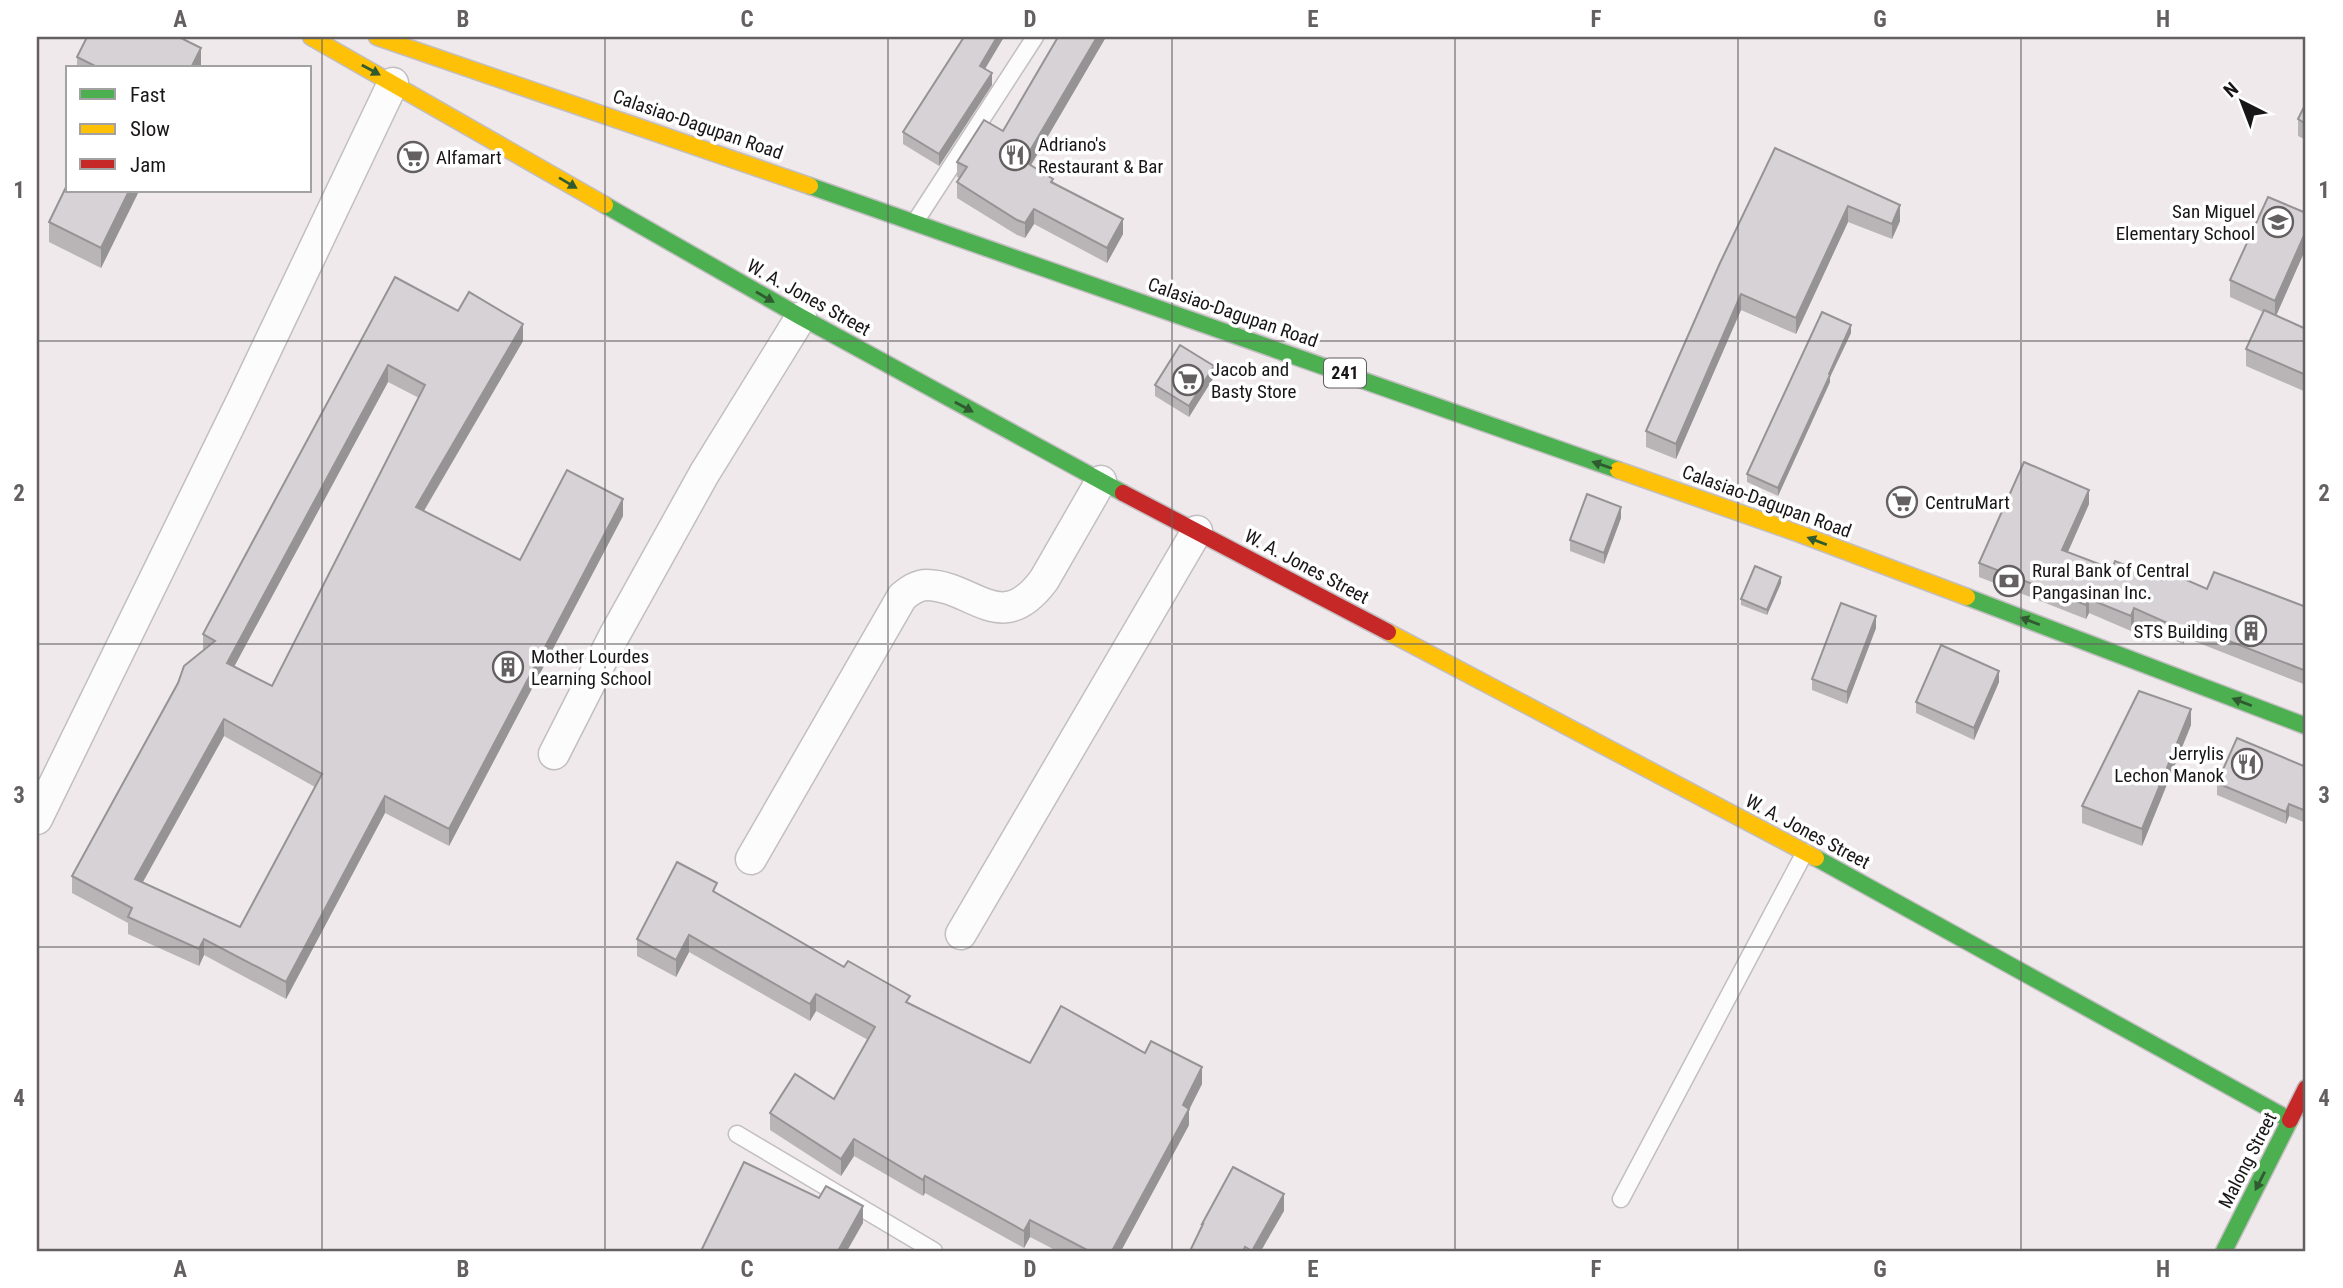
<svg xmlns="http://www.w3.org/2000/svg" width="2343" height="1288" viewBox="0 0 2343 1288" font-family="'Roboto Condensed',sans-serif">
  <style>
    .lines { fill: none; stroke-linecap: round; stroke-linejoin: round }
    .lane-casing { stroke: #c2bec1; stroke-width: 19 }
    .street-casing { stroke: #c2bec1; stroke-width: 33 }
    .fast-casing { stroke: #c2bec1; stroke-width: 19 }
    .slow-casing { stroke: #c2bec1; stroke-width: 19 }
    .jam-casing { stroke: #c2bec1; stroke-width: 19 }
    .lane { stroke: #fdfcfc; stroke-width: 16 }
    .street { stroke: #fdfcfc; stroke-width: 30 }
    .fast { stroke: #4caf50; stroke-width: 16 }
    .slow { stroke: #ffc107; stroke-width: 16 }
    .jam { stroke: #c62828; stroke-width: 16 }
    .wall { fill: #b9b5b7; fill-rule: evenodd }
    .shaded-wall { fill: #969395 }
    .building { fill: #d7d2d5; stroke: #969395; stroke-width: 2; fill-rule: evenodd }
    .oneway { fill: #305b31 }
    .grid { fill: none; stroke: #646062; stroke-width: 2; stroke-opacity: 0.55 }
    .labels { text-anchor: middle; stroke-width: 7; stroke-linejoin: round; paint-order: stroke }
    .shield { fill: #fff; stroke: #5e5c5d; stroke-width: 2 }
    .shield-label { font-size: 18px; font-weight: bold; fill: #191618 }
    .street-label { font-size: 19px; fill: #191618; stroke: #fff }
    .poi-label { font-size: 19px; fill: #191618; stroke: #fff; text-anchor: start }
    .neatline { fill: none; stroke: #646062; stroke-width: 2.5 }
    .grid-label { font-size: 23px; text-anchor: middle; font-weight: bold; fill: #646062 }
  </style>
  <rect width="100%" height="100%" fill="#efe9ec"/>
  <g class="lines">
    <g class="lane-casing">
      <g id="lane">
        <path d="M915 222 1035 37"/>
        <path d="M737 1134 934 1251"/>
        <path d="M1621 1199 1805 852"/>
      </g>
    </g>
    <g class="street-casing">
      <g id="street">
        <path d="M554 754 614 636 704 474 801 317"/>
        <path d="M37 819 243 398 393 83"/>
        <path d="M751 859 902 597C909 591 917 585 927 585 974 586 1001 638 1044 580L1101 481"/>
        <path d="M961 934 1197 531"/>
      </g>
    </g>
    <g class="fast-casing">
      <g id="fast">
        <path d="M810 186 1618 470"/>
        <path d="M605 205 801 317 1123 493"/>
        <path d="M1967 597 2306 726"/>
        <path d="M1816 858 2290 1120 2224 1251"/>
      </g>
    </g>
    <g class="slow-casing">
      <g id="slow">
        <path d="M311 37 605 205"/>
        <path d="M377 37 810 186"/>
        <path d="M1618 470 1800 534 1967 597"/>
        <path d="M1388 632 1816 858"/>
      </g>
    </g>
    <g class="jam-casing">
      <g id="jam">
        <path d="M1123 493 1388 632"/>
        <path d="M2290 1120 2306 1088"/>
      </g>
    </g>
    <use href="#lane" class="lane"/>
    <use href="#street" class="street"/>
    <use href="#fast" class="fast"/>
    <use href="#slow" class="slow"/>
    <use href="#jam" class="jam"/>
  </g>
  <g class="wall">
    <path d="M964 37H1004L985 69 992 85 939 166 903 144V132Z"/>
    <path d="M1058 37H1106L1031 165 1123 234 1107 263 1034 224 1025 238 1017 235 957 198V182L960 178 957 177V162L1003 131Z"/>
    <path d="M77 57 201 68H77Z"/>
    <path d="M2306 103V140L2298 136V119Z"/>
    <path d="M1775 148 1900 221 1892 239 1848 222 1796 334 1741 310 1676 459 1646 447V431Z"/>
    <path d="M139 191 101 268 49 242V222Z"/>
    <path d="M2306 213V248L2276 316 2306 329V392L2246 366V349L2263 312 2230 297V280Z"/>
    <path d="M395 277 458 311 523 341 424 511 520 560 623 516 449 846 385 813 286 999 204 955 199 966 128 934V923L72 893V876L203 651V634ZM388 382 419 398 272 686 234 666ZM224 736 315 787 240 927 143 882Z"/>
    <path d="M1851 333 1830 377V382L1778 496 1747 482V474Z"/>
    <path d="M1214 377 1189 417 1155 396V385Z"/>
    <path d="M2089 504 2068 552 2112 569 2207 589 2306 607V685L2186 638 2183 644 2134 622 2131 631 2089 613 2086 619 1979 577V563Z"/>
    <path d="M1621 518 1604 564 1570 551V540Z"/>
    <path d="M1781 583 1767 615 1741 605V599Z"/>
    <path d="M1876 628 1847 704 1812 690V679Z"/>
    <path d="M1999 682 1974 740 1916 713V702Z"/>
    <path d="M2191 725 2142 846 2082 823V806Z"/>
    <path d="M2306 771V823L2289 816 2286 824 2217 795V783Z"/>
    <path d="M717 893 910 1004 1030 1063 1145 1053 1202 1084 1189 1108V1125L1121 1251H1057L1030 1237 1024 1248 925 1193 923 1196 854 1156 841 1176 770 1130V1113L834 1099 868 1040 816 1011 810 1021 689 952 676 977 637 956V939Z"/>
  </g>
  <g class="shaded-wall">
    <path d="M997 37H1004L980 77V66Z"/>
    <path d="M1097 37H1106L1024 177V161Z"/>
    <path d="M201 48V68H191Z"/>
    <path d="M992 73V85L939 166V154Z"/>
    <path d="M129 191H139L101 268V248Z"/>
    <path d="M1900 205V221L1892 239V224Z"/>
    <path d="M1848 206V222L1796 334V318Z"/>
    <path d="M1034 209V224L1025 238V223Z"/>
    <path d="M1123 219V234L1107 263V248Z"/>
    <path d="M2306 231V248L2275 318V301Z"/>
    <path d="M1741 294V310L1676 459V444Z"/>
    <path d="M523 324V341L416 524V507Z"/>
    <path d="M1851 325V333L1830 377V382L1778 496V488Z"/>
    <path d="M388 365V382L227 680V663Z"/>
    <path d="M1214 366V377L1189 417V406Z"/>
    <path d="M2089 490V504L2062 565V550Z"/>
    <path d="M623 499V516L449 846V829Z"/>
    <path d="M1621 507V518L1604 564V553Z"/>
    <path d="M1781 577V583L1767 615V610Z"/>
    <path d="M2089 599V613L2086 619V605Z"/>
    <path d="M2134 608V622L2131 631V616Z"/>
    <path d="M1876 616V628L1847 704V692Z"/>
    <path d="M2186 624V638L2183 644V630Z"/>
    <path d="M1999 671V682L1974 740V728Z"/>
    <path d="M2191 709V725L2142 846V829Z"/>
    <path d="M224 719V736L135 896V879Z"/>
    <path d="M385 796V813L286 999V982Z"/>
    <path d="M2289 804V816L2286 824V812Z"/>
    <path d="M689 935V952L676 977V960Z"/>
    <path d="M204 939V955L199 966V949Z"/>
    <path d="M816 994V1011L810 1021V1004Z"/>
    <path d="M1202 1067V1084L1189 1110V1109V1125L1121 1251H1112Z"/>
    <path d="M854 1139V1156L841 1176V1159Z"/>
    <path d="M925 1176V1193L923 1196V1180Z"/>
    <path d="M1284 1194V1211L1261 1251H1252Z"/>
    <path d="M863 1206V1223L847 1251H838Z"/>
    <path d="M1030 1220V1237L1024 1248V1231Z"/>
  </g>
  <g class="building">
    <path d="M87 37H179L201 48 191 68H99L77 57Z"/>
    <path d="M964 37H997L980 66 992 73 939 154 903 132Z"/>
    <path d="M1058 37H1097L1024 161 1053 179 1051 182 1123 219 1107 248 1034 209 1025 223 1017 220 957 182 967 167 957 162 984 120 1003 131Z"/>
    <path d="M2306 103V124L2298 119Z"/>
    <path d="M1775 148 1900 205 1892 224 1848 206 1796 318 1741 294 1676 444 1646 431 1720 263Z"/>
    <path d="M68 183V191H129L101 248 49 222Z"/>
    <path d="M2268 197 2306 213V231L2275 301 2230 280Z"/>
    <path d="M395 277 458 311 469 292 523 324 416 507 520 560 567 470 623 499 449 829 385 796 286 982 204 939 199 949 128 917 132 908 72 876 178 683 184 666 215 641 203 634ZM388 365 425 385 272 686 227 663ZM224 719 322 774 240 927 135 879Z"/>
    <path d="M2264 310 2306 329V375L2246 349Z"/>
    <path d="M1822 312 1851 325 1829 374 1830 375 1778 488 1747 474Z"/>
    <path d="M1180 345 1214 366 1189 406 1155 385Z"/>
    <path d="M2024 462 2089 490 2062 550 2112 569 2115 561 2162 580 2166 571 2207 589 2214 572 2306 607V671L2186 624 2183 630 2134 608 2131 616 2089 599 2086 605 1979 563Z"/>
    <path d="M1587 494 1621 507 1604 553 1570 540Z"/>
    <path d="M1755 566 1781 577 1767 610 1741 599Z"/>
    <path d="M1841 603 1876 616 1847 692 1812 679Z"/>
    <path d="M1941 645 1999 671 1974 728 1916 702Z"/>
    <path d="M2139 691 2191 709 2142 829 2082 806Z"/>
    <path d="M2237 738 2306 767 2304 770 2306 771V811L2289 804 2286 812 2217 783Z"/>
    <path d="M677 862 717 883 713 891 844 967 848 961 910 996 906 1002 1030 1063 1061 1006 1145 1053 1151 1041 1202 1067 1183 1105 1189 1109 1112 1251H1089L1030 1220 1024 1231 925 1176 923 1180 854 1139 841 1159 770 1113 795 1074 834 1099 875 1027 816 994 810 1004 689 935 676 960 637 939Z"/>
    <path d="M744 1162 819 1198 826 1186 863 1206 838 1251H701Z"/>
    <path d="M1233 1167 1284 1194 1252 1251 1245 1247 1243 1251H1190L1203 1224H1202Z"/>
  </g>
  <defs><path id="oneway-solid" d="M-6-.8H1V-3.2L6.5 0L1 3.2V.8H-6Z" transform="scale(1.75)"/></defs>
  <g class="oneway">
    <use href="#oneway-solid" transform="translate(371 70) rotate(29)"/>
    <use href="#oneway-solid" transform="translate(568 183) rotate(31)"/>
    <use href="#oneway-solid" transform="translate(765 297) rotate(30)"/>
    <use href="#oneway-solid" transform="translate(964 407) rotate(29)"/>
    <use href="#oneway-solid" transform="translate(1602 465) rotate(-161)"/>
    <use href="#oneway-solid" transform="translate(1817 541) rotate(-159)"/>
    <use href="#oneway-solid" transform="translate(2030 621) rotate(-159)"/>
    <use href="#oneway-solid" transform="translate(2242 702) rotate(-159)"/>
    <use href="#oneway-solid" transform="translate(2260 1181) rotate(117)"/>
  </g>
  <path class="grid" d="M322 37V1251M605 37V1251M888 37V1251M1172 37V1251M1455 37V1251M1738 37V1251M2021 37V1251M37 341H2306M37 644H2306M37 947H2306"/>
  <defs>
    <g id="restaurant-ring" transform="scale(1.575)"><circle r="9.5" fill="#fff" stroke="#646062" stroke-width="1.5"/><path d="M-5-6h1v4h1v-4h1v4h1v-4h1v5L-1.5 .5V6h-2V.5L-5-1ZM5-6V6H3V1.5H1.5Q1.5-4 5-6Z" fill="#646062"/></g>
    <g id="supermarket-ring" transform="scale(1.575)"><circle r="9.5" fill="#fff" stroke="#646062" stroke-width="1.5"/><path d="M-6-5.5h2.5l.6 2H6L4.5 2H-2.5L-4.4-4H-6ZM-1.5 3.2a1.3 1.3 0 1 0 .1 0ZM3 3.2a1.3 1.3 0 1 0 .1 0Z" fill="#646062"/></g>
    <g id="school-ring" transform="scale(1.575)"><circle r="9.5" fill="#fff" stroke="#646062" stroke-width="1.5"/><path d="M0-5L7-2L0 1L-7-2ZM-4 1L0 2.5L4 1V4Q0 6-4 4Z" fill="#646062"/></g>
    <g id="bank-ring" transform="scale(1.575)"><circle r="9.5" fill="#fff" stroke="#646062" stroke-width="1.5"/><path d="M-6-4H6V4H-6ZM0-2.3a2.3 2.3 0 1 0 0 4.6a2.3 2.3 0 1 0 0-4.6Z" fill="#646062"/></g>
    <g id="building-ring" transform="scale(1.575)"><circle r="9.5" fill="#fff" stroke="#646062" stroke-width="1.5"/><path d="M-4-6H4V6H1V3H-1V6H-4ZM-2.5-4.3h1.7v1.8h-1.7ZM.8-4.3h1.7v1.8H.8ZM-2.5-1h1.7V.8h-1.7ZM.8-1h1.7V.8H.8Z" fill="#646062"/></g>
  </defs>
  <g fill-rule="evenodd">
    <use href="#restaurant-ring" x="1015" y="155"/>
    <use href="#supermarket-ring" x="413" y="157"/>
    <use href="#school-ring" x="2278" y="222"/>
    <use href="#supermarket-ring" x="1188" y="380"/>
    <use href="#supermarket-ring" x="1902" y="502"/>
    <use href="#bank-ring" x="2009" y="581"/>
    <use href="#building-ring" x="2251" y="631"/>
    <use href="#building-ring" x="508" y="667"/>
    <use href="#restaurant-ring" x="2247" y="764"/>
  </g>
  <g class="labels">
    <rect class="shield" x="1324" y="358.5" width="42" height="29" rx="5"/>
    <g class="shield-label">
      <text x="1345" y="379">241</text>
    </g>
    <g class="street-label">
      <text transform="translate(698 124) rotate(19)" y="7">Calasiao-Dagupan Road</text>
      <text transform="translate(809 297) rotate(29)" y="7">W. A. Jones Street</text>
      <text transform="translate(1233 312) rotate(19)" y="7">Calasiao-Dagupan Road</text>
      <text transform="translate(1767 501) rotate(20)" y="7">Calasiao-Dagupan Road</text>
      <text transform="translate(1307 566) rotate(28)" y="7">W. A. Jones Street</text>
      <text transform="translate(1808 831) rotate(28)" y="7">W. A. Jones Street</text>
      <text transform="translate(2247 1160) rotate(-63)" y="7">Malong Street</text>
    </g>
    <g class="poi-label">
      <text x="1038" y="151">Adriano's<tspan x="1038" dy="22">Restaurant &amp; Bar</tspan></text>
      <text x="436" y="164">Alfamart</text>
      <text x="2255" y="218" text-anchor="end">San Miguel<tspan x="2255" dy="22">Elementary School</tspan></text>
      <text x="1211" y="376">Jacob and<tspan x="1211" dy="22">Basty Store</tspan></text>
      <text x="1925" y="509">CentruMart</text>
      <text x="2032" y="577">Rural Bank of Central<tspan x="2032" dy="22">Pangasinan Inc.</tspan></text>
      <text x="2228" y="638" text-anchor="end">STS Building</text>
      <text x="531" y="663">Mother Lourdes<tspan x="531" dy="22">Learning School</tspan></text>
      <text x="2224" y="760" text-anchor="end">Jerrylis<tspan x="2224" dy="22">Lechon Manok</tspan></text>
    </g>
  </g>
  <rect width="2343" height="1288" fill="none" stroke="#ffffff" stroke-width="77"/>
  <rect x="66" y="66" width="245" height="126" fill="#ffffff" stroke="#a3a2a3" stroke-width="2"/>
  <rect x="80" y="89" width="35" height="10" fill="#4caf50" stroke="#a3a2a3" stroke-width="2"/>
  <text x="130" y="102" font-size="21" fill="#191618">Fast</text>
  <rect x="80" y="124" width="35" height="10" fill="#ffc107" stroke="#a3a2a3" stroke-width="2"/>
  <text x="130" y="136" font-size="21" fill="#191618">Slow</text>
  <rect x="80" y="159" width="35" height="10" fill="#c62828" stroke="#a3a2a3" stroke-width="2"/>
  <text x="130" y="172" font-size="21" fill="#191618">Jam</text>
  <g transform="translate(2242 102) rotate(318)" stroke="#ffffff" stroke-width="5" paint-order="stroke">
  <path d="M0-5L12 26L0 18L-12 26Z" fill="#191618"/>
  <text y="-10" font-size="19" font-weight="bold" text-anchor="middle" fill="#191618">N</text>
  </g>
  <rect x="38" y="38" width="2266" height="1212" class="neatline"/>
  <g class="grid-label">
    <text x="180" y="27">A</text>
    <text x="463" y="27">B</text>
    <text x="747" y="27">C</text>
    <text x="1030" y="27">D</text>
    <text x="1313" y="27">E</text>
    <text x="1596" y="27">F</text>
    <text x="1880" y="27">G</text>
    <text x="2163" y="27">H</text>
    <text x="19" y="198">1</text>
    <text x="2324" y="198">1</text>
    <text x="19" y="501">2</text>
    <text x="2324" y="501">2</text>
    <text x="19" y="803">3</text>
    <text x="2324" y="803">3</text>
    <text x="19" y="1106">4</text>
    <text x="2324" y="1106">4</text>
    <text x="180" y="1277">A</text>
    <text x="463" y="1277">B</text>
    <text x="747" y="1277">C</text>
    <text x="1030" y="1277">D</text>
    <text x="1313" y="1277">E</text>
    <text x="1596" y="1277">F</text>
    <text x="1880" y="1277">G</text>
    <text x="2163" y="1277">H</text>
  </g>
</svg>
